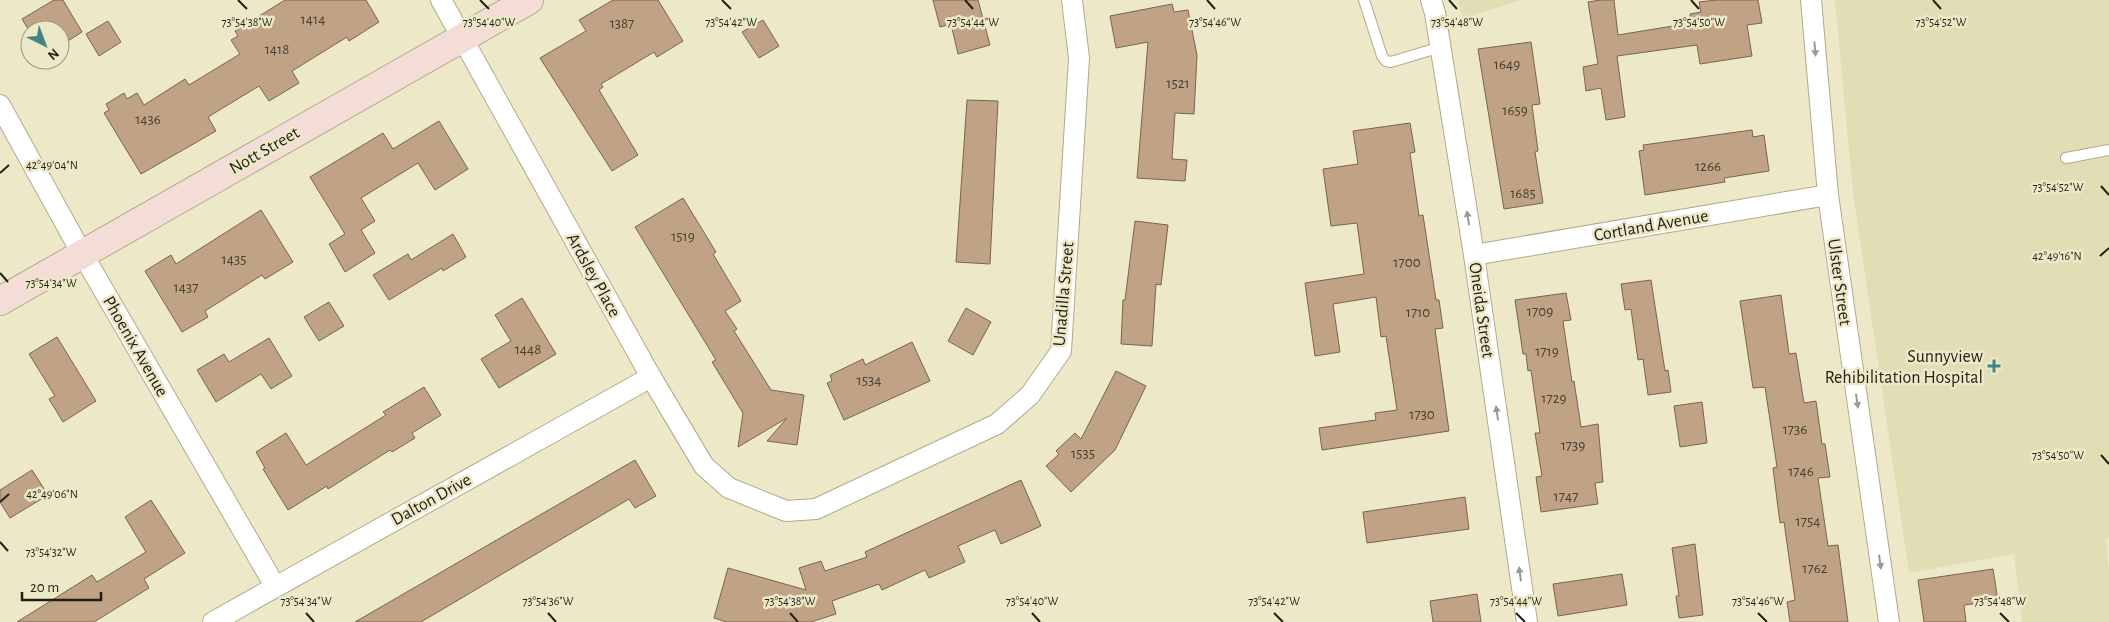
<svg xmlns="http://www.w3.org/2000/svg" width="2109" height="622" viewBox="0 0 2109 622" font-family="'Alegreya Sans',sans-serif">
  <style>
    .built { fill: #e3ddb5 }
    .building { fill: #c0a385; stroke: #79644e }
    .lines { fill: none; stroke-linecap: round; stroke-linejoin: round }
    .service-casing { stroke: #b0ab8c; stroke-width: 12 }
    .minor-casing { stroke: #b0ab8c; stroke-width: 22 }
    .secondary-casing { stroke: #b0ab8c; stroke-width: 30 }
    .service { stroke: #fff; stroke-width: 10 }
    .minor { stroke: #fff; stroke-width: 20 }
    .secondary { stroke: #f4dcd7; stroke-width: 28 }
    .oneway { fill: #9b9a95 }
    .ticks { fill: none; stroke: #211f13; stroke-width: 2 }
    .poi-dot { fill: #408782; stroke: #ede8c8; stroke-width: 2 }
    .labels { text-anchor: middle; stroke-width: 5; stroke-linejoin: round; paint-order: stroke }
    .number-label { font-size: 15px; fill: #494030 }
    .street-label { font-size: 18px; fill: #211f13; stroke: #ede8c8 }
    .poi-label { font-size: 18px; fill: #211f13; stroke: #ede8c8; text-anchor: end }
    .ticks-label { font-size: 12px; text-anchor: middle; fill: #211f13; stroke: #ede8c8; stroke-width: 5; stroke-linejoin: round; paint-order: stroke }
  </style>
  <rect width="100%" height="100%" fill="#ede8c8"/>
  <g class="built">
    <path d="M1457 0H1522L1463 18Z"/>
    <path d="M1835 0H2109V538H2106L2109 573V622H2022L2014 554 1909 573 1853 193Z"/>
  </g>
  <g class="building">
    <path d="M54 0H63L82 32 60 46V30H30V32L22 19Z"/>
    <path d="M285 0H366L379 22 349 41 347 37 292 71 299 83 269 101 259 86 208 117 216 131 141 174 104 113 109 110 106 104 124 93 127 99 137 93 144 105 185 79 189 85 240 54 231 40 238 36 235 31Z"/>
    <path d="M613 0H658L683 41 657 57 654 52 601 84 603 87 599 90 638 155 612 171 540 58 586 31 579 20Z"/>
    <path d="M933 0H978L990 45 958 54 951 24 940 27Z"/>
    <path d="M1600 0H1614L1618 35 1691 23 1690 14 1701 12 1699 2 1716 0H1758L1762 23 1747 25 1752 56 1700 64 1697 45 1617 56 1625 117 1606 120 1601 88 1586 91 1583 67 1598 64 1588 2Z"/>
    <path d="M1172 4 1174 12 1188 10 1197 55 1194 114 1175 113 1172 159 1187 160 1185 181 1137 178 1148 42 1116 48 1110 16Z"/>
    <path d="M763 20 779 46 759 58 742 32Z"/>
    <path d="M108 21 121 42 99 56 86 34Z"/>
    <path d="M1531 42 1540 104 1532 105 1538 151 1535 152 1543 203 1504 209 1478 49Z"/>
    <path d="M967 100 998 101 990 264 956 262Z"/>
    <path d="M439 121 468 169 435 190 418 163 361 198 375 221 361 230 375 253 345 272 329 244 345 234 310 177 383 133 393 149Z"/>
    <path d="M1410 123 1415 152 1410 153 1419 216 1423 215 1436 300H1439L1443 328 1435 329 1449 431 1322 450 1319 428 1376 420 1375 413 1397 410 1386 336 1381 337 1376 297 1333 304 1340 352 1315 356 1305 283 1364 274 1357 223 1331 226 1323 169 1358 164 1353 131Z"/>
    <path d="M1752 130 1753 137 1764 135 1769 171 1724 178 1725 182 1645 195 1639 151 1644 150 1643 145Z"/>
    <path d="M683 198 716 252 713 254 741 301 725 311 737 329 734 331 771 390 804 395 797 445 767 441 787 418 738 447 743 413 712 362 716 360 635 227Z"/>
    <path d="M261 210 293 262 265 279 262 275 205 311 208 317 182 332 145 271 171 255 176 264Z"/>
    <path d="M1135 221 1168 225 1161 285 1156 284 1152 346 1121 344 1123 300H1125Z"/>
    <path d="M453 234 466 257 443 271 442 268 389 300 373 275 408 254 411 260Z"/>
    <path d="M1651 280 1665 371 1668 370 1671 392 1648 395 1643 359 1638 360 1631 309 1625 310 1621 284Z"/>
    <path d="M1566 293 1571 320 1563 321 1572 382 1574 381 1581 427 1598 424 1603 482 1595 483 1598 504 1541 512 1536 477 1542 476 1535 433H1540L1531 370 1528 371 1526 354H1523L1515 300Z"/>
    <path d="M1781 295 1789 354 1796 353 1804 403 1816 401 1822 444H1825L1830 477 1818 478 1828 546 1838 545 1848 622H1790L1787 602 1795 600 1784 522 1780 523 1773 468 1777 467 1765 387 1753 388 1740 301Z"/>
    <path d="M522 298 556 354 499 388 481 359 511 341 495 315Z"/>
    <path d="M329 302 344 326 319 341 304 317Z"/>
    <path d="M966 308 991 322 973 355 948 341Z"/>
    <path d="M57 337 96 401 63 422 49 399 55 396 29 354Z"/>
    <path d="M269 338 292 376 271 389 261 374 216 402 197 370 224 354 229 362Z"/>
    <path d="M912 342 930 381 844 420 827 383 832 381 830 375 863 359 865 365Z"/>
    <path d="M1116 371 1146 386 1115 450 1071 492 1046 466 1059 454 1056 451 1075 433 1081 439Z"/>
    <path d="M424 387 441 415 412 433 415 438 392 452 390 450 328 489 327 486 288 510 263 469 265 468 256 452 286 433 306 465 386 415 383 412Z"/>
    <path d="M1702 402 1707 443 1680 447 1674 406Z"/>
    <path d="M635 460 656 496 635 508 629 499 421 622H355Z"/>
    <path d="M32 470 48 495 10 518 0 502V490Z"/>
    <path d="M1021 480 1041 526 1001 544 995 530 958 546 965 562 929 578 925 570 882 590 879 584 832 601 836 614 811 622H727L714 618 728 568 806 590 799 568 821 561 825 571 867 557 865 552Z"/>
    <path d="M1465 497 1469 529 1367 543 1363 512Z"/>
    <path d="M151 500 185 553 144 579 149 588 94 622H17L92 575 97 582 146 552 125 517Z"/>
    <path d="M1695 544 1703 615 1679 618 1676 596H1679L1672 548Z"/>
    <path d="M1993 569 1998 601 1964 605 1966 622H1924L1918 580Z"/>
    <path d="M1622 574 1627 605 1558 616 1553 584Z"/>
    <path d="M1477 594 1481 622H1433L1430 601Z"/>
  </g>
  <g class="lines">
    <g class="service-casing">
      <g id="service">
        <path d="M1364 0 1382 56 1386 61 1391 62 1441 47"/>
        <path d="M2066 158 2109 150"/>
      </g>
    </g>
    <g class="minor-casing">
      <g id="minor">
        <path d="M441 0 651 377 704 466 729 488 786 511 816 509 997 424 1030 395 1061 351 1079 58 1072 0"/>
        <path d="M1431 0 1435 13 1474 255 1527 622"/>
        <path d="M1811 0 1828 195 1889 622"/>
        <path d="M0 105 75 241 275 586"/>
        <path d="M1474 255 1828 195"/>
        <path d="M213 622 651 377"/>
      </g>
    </g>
    <g class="secondary-casing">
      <path id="secondary" d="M0 301 529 0"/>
    </g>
    <use href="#service" class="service"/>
    <use href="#minor" class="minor"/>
    <use href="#secondary" class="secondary"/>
  </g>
  <defs><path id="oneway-solid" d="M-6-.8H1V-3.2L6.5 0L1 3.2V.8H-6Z" transform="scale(1.25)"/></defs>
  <g class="oneway">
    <use href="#oneway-solid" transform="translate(1815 49) rotate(85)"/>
    <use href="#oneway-solid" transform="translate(1468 218) rotate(-99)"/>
    <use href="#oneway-solid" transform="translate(1857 401) rotate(82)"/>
    <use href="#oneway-solid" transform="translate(1497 413) rotate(-98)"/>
    <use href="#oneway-solid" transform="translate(1880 562) rotate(82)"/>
    <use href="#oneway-solid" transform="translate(1520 574) rotate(-98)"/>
  </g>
  <path class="ticks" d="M238 0 247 9M480 0 489 9M722 0 731 9M965 0 973 9M1207 0 1215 9M1449 0 1457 9M1691 0 1699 9M1933 0 1941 9M0 173 9 165M2101 186 2109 195M2100 256 2109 248M0 273 8 282M2101 455 2109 464M0 502 9 494M0 542 8 551M306 613 314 622M548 613 556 622M790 613 798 622M1032 613 1040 622M1274 613 1283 622M1516 613 1525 622M1758 613 1767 622M2000 613 2009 622"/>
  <path class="poi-dot" d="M1991.5 358.5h5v5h5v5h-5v5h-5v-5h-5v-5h5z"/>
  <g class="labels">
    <g class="number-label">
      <text x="313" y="24">1414</text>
      <text x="622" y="28">1387</text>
      <text x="277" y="54">1418</text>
      <text x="1507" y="69">1649</text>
      <text x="1178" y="88">1521</text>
      <text x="1515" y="115">1659</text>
      <text x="148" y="124">1436</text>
      <text x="1708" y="171">1266</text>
      <text x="1523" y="198">1685</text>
      <text x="683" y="241">1519</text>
      <text x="234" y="264">1435</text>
      <text x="1407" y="267">1700</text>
      <text x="186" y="292">1437</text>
      <text x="1540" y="316">1709</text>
      <text x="1418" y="317">1710</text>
      <text x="528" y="354">1448</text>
      <text x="1547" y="356">1719</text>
      <text x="869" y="385">1534</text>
      <text x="1554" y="403">1729</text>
      <text x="1422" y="419">1730</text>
      <text x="1795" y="434">1736</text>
      <text x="1573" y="450">1739</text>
      <text x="1083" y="458">1535</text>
      <text x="1801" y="476">1746</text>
      <text x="1566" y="501">1747</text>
      <text x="1808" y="526">1754</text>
      <text x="1815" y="573">1762</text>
    </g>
    <g class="street-label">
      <text transform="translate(264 150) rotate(-30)" y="6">Nott Street</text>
      <text transform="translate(1651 225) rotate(-10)" y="6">Cortland Avenue</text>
      <text transform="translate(594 275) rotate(61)" y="6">Ardsley Place</text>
      <text transform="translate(1840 282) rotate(82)" y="6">Ulster Street</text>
      <text transform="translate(1063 294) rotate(-85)" y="6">Unadilla Street</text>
      <text transform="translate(1482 310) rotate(82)" y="6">Oneida Street</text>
      <text transform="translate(136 346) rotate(60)" y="6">Phoenix Avenue</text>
      <text transform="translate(431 499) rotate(-29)" y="6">Dalton Drive</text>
    </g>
    <g class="poi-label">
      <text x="1983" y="362">Sunnyview<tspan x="1983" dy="21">Rehibilitation Hospital</tspan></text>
    </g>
  </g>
  <g class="ticks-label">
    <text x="247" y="26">73°54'38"W</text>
    <text x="489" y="26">73°54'40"W</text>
    <text x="731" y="26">73°54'42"W</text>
    <text x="973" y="26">73°54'44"W</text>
    <text x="1215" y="26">73°54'46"W</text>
    <text x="1457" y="26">73°54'48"W</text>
    <text x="1699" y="26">73°54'50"W</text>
    <text x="1941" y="26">73°54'52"W</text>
    <text x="52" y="169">42°49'04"N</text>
    <text x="2058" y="191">73°54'52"W</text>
    <text x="2057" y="260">42°49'16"N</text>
    <text x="51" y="287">73°54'34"W</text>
    <text x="2058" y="459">73°54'50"W</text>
    <text x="52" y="498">42°49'06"N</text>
    <text x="51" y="556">73°54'32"W</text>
    <text x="306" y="605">73°54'34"W</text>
    <text x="548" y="605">73°54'36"W</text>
    <text x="790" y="605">73°54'38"W</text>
    <text x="1032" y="605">73°54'40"W</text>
    <text x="1274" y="605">73°54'42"W</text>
    <text x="1516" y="605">73°54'44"W</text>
    <text x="1758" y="605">73°54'46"W</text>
    <text x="2000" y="605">73°54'48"W</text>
  </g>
  <g transform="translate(45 45) rotate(138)"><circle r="24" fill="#ede8c8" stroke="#9b9880"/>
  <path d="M0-4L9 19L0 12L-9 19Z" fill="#408782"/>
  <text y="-8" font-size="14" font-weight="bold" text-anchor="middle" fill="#211f13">N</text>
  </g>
  <path d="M22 592v8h79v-8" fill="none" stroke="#211f13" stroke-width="2.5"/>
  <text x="30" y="592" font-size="15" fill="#211f13" stroke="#ede8c8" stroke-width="4" paint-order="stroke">20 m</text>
</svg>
